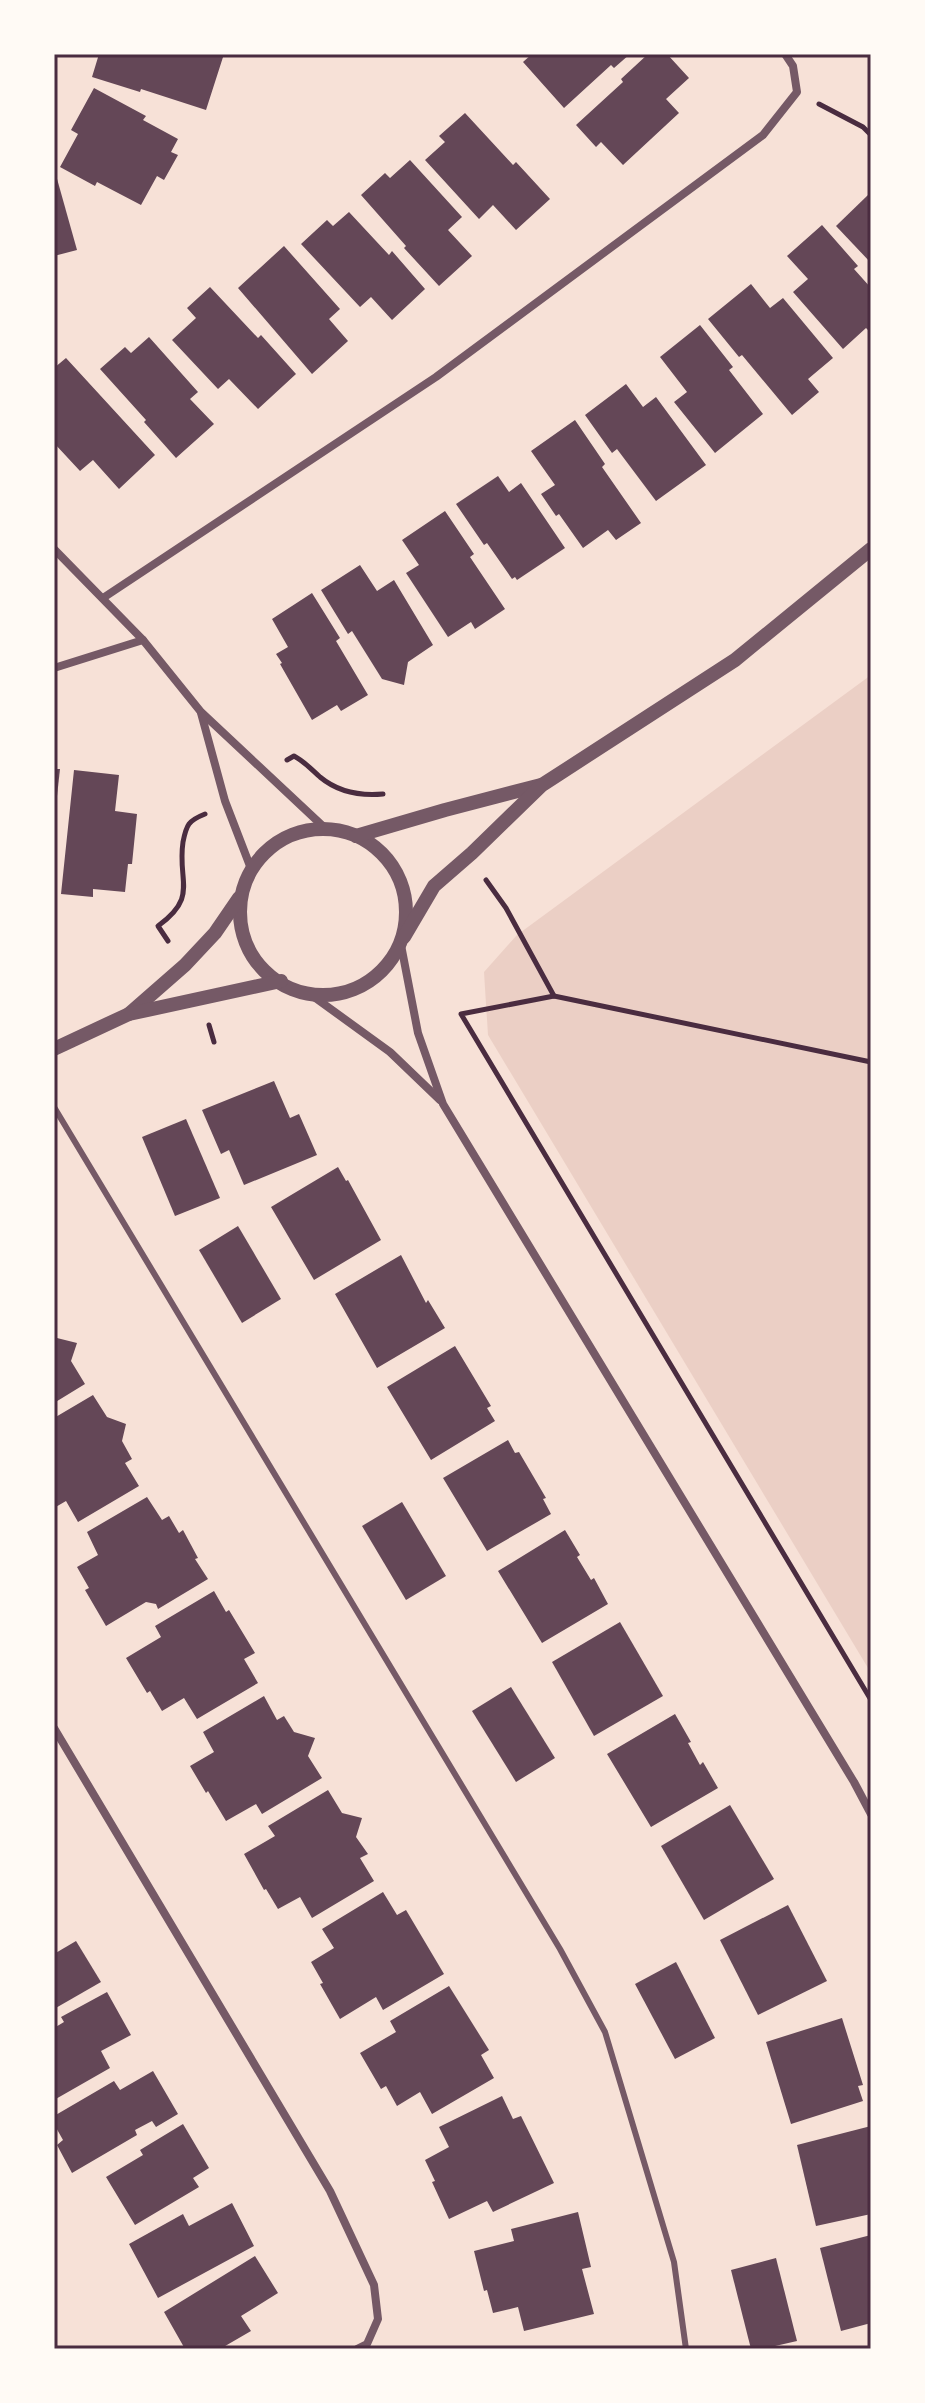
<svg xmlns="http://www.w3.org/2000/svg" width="925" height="2403" viewBox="0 0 925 2403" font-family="'PT Sans Narrow',sans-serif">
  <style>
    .green { fill: #ebcfc5 }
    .building { fill: #644757 }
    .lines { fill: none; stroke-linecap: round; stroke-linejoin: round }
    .path { stroke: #4a2c40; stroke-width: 5 }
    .service { stroke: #755966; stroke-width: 6 }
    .minor { stroke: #755966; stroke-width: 8 }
    .tertiary { stroke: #755966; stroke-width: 14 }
    .neatline { fill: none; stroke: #4a2c40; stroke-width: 3 }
  </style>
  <rect width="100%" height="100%" fill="#f7e1d7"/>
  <path class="green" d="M871 675V1673L488 1035 484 972 517 935Z"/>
  <g class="building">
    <path d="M99 54H224L206 110 141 89 140 92 92 77Z"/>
    <path d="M532 54H630L614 68 611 65 564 108 523 62Z"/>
    <path d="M648 54H667L689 78 666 99 679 113 623 165 601 142 596 147 576 125 623 82 621 79Z"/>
    <path d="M94 88 146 116 143 120 178 139 171 152 178 155 164 180 157 176 141 205 97 182 95 186 60 167 78 134 71 130Z"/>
    <path d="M465 113 513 165 516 162 550 199 516 230 493 205 479 219 425 160 445 142 439 136Z"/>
    <path d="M410 160 462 217 448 230 472 256 439 286 404 248 406 246 361 195 385 173 390 178Z"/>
    <path d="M54 168 77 250 54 256Z"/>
    <path d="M869 194 871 196V263L836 226Z"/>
    <path d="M349 212 389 255 392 251 425 289 392 320 371 297 360 307 301 244 327 220 333 226Z"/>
    <path d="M822 225 858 266 854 269 871 288V333L866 328 843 349 793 292 808 279 787 256Z"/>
    <path d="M284 246 340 309 329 319 348 341 312 374 238 288Z"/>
    <path d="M751 284 770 308 783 298 833 358 808 379 819 392 792 415 742 355 739 357 708 319Z"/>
    <path d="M210 287 258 338 261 335 296 374 258 409 229 379 218 389 172 340 196 318 187 308Z"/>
    <path d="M700 325 733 367 729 370 763 414 715 453 674 402 687 392 660 357Z"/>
    <path d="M149 337 198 392 190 399 214 424 176 458 144 422 146 420 100 369 125 347 131 353Z"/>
    <path d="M66 358 155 455 119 489 93 460 80 471 54 443V368Z"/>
    <path d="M626 384 643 407 656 397 706 465 656 501 617 449 612 453 585 415Z"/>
    <path d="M575 420 605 464 602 467 641 523 616 540 608 530 583 548 559 514 556 516 541 494 555 485 531 451Z"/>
    <path d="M498 476 509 492 521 483 565 548 517 580 515 577 512 579 487 543 484 545 456 504Z"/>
    <path d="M445 511 474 554 470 557 505 609 475 629 471 622 448 637 406 573 419 565 402 540Z"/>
    <path d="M360 565 377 591 394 580 433 645 408 662 404 685 382 679 352 631 348 634 321 590Z"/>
    <path d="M312 593 340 638 336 641 368 695 341 711 337 705 312 720 280 664 282 663 276 654 288 647 272 619Z"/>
    <path d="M54 769H60L56 805H54Z"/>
    <path d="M74 770 119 775 115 811 137 814 132 864H128L125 892 93 889V897L61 894Z"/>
    <path d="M274 1081 290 1118 299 1114 317 1155 244 1185 229 1150 221 1154 202 1110Z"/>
    <path d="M186 1119 220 1198 175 1216 142 1137Z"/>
    <path d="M338 1167 346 1181 348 1180 381 1240 314 1280 271 1207Z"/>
    <path d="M238 1226 281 1299 242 1323 199 1250Z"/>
    <path d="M401 1255 426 1303 428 1300 445 1328 377 1368 335 1294Z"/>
    <path d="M54 1332 57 1338 77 1343 71 1361 85 1384 54 1403Z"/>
    <path d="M455 1346 491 1406 487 1408 495 1421 431 1460 387 1387Z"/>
    <path d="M93 1395 107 1417 126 1424 122 1441 132 1459 125 1463 139 1486 78 1522 66 1501 54 1508V1418Z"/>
    <path d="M508 1440 515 1453 519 1452 546 1498 543 1499 551 1514 487 1551 443 1478Z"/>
    <path d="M147 1497 162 1520 169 1516 179 1533 183 1530 198 1558 195 1559 208 1579 158 1609 156 1604 146 1602 106 1626 85 1590 89 1588 77 1567 98 1555 87 1532Z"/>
    <path d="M402 1502 446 1576 406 1600 362 1526Z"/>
    <path d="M565 1530 580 1555 577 1557 591 1580 594 1578 608 1604 542 1643 498 1571Z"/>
    <path d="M214 1591 226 1612 229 1610 255 1653 244 1659 258 1683 197 1719 184 1698 162 1711 150 1691 147 1693 126 1658 161 1637 155 1626Z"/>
    <path d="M620 1622 663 1696 594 1736 552 1662Z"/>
    <path d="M511 1687 555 1758 516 1782 472 1711Z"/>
    <path d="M264 1696 277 1720 284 1716 294 1732 315 1738 308 1756 322 1778 262 1814 256 1804 226 1821 208 1791 206 1793 190 1766 214 1752 203 1732Z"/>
    <path d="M675 1714 691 1742 688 1743 700 1765 703 1762 718 1788 651 1827 607 1754Z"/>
    <path d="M328 1790 342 1813 362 1818 356 1837 368 1854 360 1858 374 1881 312 1918 300 1897 278 1909 266 1889 264 1890 244 1854 275 1836 268 1826Z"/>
    <path d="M730 1805 774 1879 704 1920 661 1846Z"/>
    <path d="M383 1892 397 1915 406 1910 444 1974 383 2010 376 1997 340 2019 320 1984 323 1983 311 1962 334 1948 322 1929Z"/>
    <path d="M788 1905 827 1981 758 2015 720 1940Z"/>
    <path d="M76 1941 101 1982 54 2009V1954Z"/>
    <path d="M676 1962 715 2038 675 2059 635 1984Z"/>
    <path d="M449 1986 489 2050 481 2055 494 2078 432 2114 420 2092 397 2106 386 2086 381 2089 360 2053 396 2032 390 2021Z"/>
    <path d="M107 1992 131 2035 101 2051 110 2068 54 2100V2028L64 2022 61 2017Z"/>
    <path d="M842 2018 863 2085 858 2086 863 2101 791 2124 766 2042Z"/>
    <path d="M153 2071 178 2114 156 2127 152 2121 135 2130 137 2135 72 2173 57 2145 63 2140 54 2124V2116L114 2081 120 2090Z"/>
    <path d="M502 2096 513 2119 521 2116 554 2183 493 2212 487 2201 449 2219 432 2182 435 2181 425 2160 449 2147 439 2127Z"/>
    <path d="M183 2124 209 2168 193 2178 199 2187 135 2225 106 2177 143 2155 140 2150Z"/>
    <path d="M871 2126V2214L816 2226 797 2145Z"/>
    <path d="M232 2203 254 2246 158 2298 129 2244 183 2214 189 2226Z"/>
    <path d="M578 2212 591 2267 582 2269 594 2314 524 2331 518 2307 493 2313 487 2290 484 2291 474 2251 514 2241 511 2229Z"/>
    <path d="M871 2235V2323L841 2331 820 2248Z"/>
    <path d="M255 2256 278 2293 241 2316 251 2331 220 2349H185L164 2312Z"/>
    <path d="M776 2258 797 2341 762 2349H751L731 2270Z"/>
  </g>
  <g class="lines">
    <g class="path">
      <path d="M819 104 863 127 871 135"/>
      <path d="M287 760 294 756C305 762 311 769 320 777 338 792 361 796 383 794"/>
      <path d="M486 880 506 908 554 996"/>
      <path d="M168 941 158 926C199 896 177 882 183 842 184 837 186 828 189 824 192 820 200 816 205 814"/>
      <path d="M209 1025 214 1042"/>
      <path d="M871 1062 554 996 461 1014 871 1700"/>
    </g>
    <path class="service" d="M54 1107 560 1949 605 2032 674 2262 686 2349"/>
    <g class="minor">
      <path d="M54 549 143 640 201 712 327 830"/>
      <path d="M103 598 436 377 763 135 797 92 793 66 785 54"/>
      <path d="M54 668 143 640"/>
      <path d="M201 713 225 801 250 866"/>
      <path d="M401 945 418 1033 443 1104 854 1782 871 1814"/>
      <path d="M310 994 390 1052 440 1100"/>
      <path d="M54 1728 330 2191 374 2285 378 2319 367 2344 357 2349"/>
    </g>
    <g class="tertiary">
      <circle cx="323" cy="912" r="83"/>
      <path d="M356 836 445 810 541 785"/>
      <path d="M404 937 434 886 472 853 542 785 735 660 871 549"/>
      <path d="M129 1014 185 965 215 933 239 898"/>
      <path d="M54 1049 129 1014 281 981"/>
    </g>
  </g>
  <rect width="925" height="2403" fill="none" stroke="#fffaf5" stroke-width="112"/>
  <rect x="56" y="56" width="813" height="2291" class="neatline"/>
</svg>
